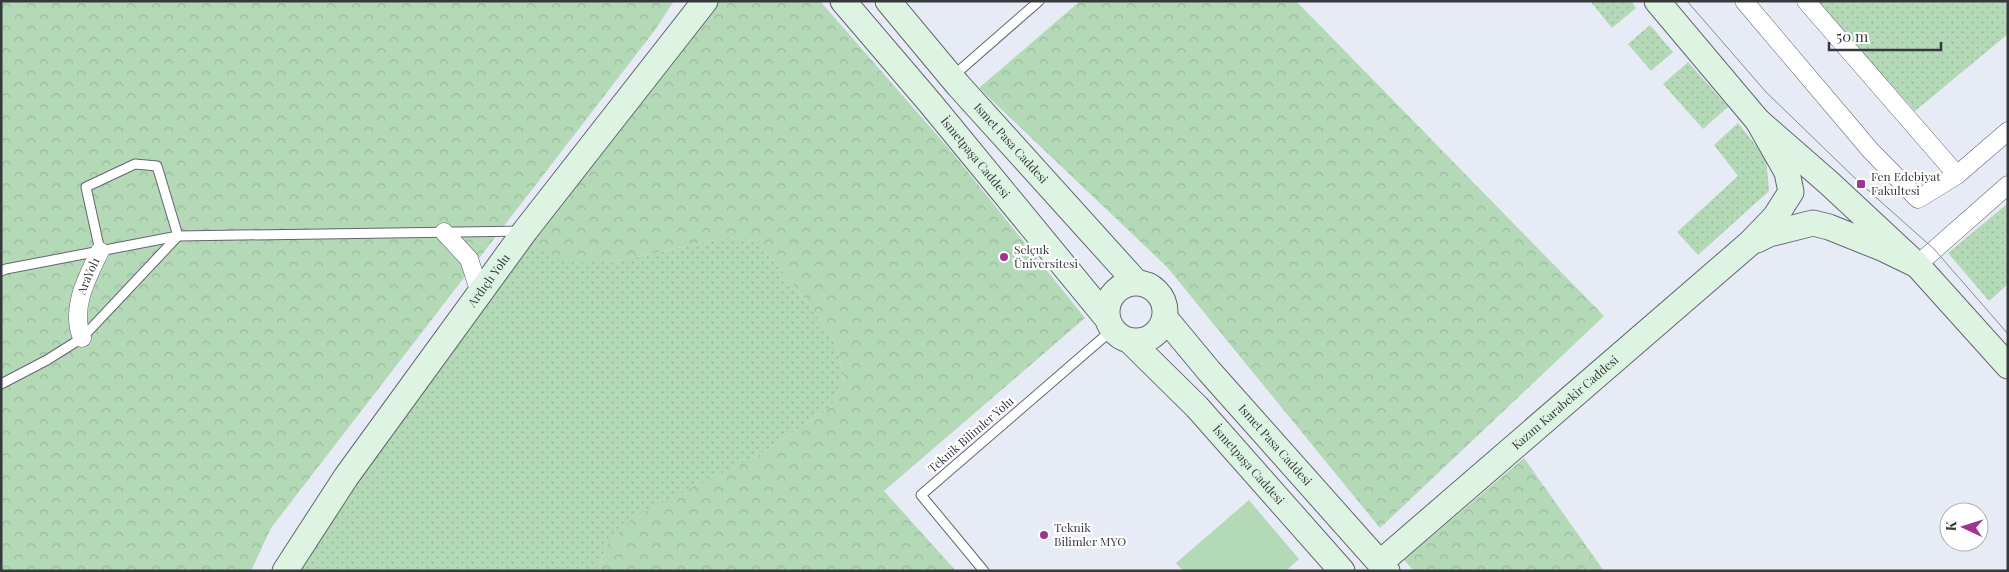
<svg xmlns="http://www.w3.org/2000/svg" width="2009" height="572" viewBox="0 0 2009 572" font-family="'Playfair Display',serif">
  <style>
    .grass { fill: url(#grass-dots) }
    .forest { fill: url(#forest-crowns) }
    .pitch { fill: #b3d9b6 }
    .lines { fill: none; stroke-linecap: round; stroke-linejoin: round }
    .lane-casing { stroke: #63666f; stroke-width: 11 }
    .street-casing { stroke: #63666f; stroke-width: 19 }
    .secondary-casing { stroke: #63666f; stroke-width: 27 }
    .lane { stroke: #fff; stroke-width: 9 }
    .street { stroke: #fff; stroke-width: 18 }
    .secondary { stroke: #def4e3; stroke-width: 25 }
    .tram { stroke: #888b92; stroke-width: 1 }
    .poi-dot { fill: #a13391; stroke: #fff; stroke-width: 2 }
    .labels { text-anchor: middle; stroke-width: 4.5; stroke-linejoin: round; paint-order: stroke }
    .street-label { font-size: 12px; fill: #36383c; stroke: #fff }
    .poi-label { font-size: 12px; fill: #36383c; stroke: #fff; text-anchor: start }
  </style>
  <defs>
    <pattern id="grass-dots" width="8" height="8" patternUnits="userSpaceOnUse" patternTransform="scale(1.25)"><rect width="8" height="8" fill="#b3d9b6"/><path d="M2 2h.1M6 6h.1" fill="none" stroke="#9bbb9d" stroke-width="1.8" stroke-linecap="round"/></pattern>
    <pattern id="forest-crowns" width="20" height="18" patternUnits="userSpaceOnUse" patternTransform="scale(1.25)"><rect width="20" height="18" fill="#b3d9b6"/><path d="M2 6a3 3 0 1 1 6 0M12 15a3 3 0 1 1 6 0" fill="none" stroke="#9bbb9d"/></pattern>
  </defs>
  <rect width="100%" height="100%" fill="#e7ebf5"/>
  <g class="grass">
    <path d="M1590 1H1631L1636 8 1612 28Z"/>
    <path d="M1815 1H2008V34L1915 111Z"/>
    <path d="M1650 25 1673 52 1651 71 1628 44Z"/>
    <path d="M1688 62 1728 107 1703 129 1663 84Z"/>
    <path d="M1738 123 1766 158 1769 191 1698 255 1677 232 1738 176 1714 145Z"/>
    <path d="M2008 203V284L1989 301 1948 253Z"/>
    <path d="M729 237 754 242 773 260 808 303 836 344 844 377 831 407 764 452 718 476 607 545 597 571H294L525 241 612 262Z"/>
  </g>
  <g class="forest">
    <path d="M1 1H674L655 30 271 528 251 571H1Z"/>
    <path d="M717 1H820L951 151 1085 318 884 491 956 571H597L607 545 635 516 764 452 831 407 844 377 836 344 808 303 773 260 754 242 729 237 612 262 577 263 548 255 525 241Z"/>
    <path d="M1080 1H1296L1604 316 1380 528 1167 267 979 88Z"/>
    <path d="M1524 458 1604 571H1414L1404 560Z"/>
  </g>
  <path class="pitch" d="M1249 500 1299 559 1286 571H1183L1176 563Z"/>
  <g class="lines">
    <g class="lane-casing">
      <g id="lane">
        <path d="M952 77 1039 1"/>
        <path d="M1 271 6 269 178 236 519 231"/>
        <path d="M1 384 47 360 82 338 178 236 157 166 135 164 86 187 100 251"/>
        <path d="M984 571 921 495 1112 330"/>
      </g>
    </g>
    <g class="street-casing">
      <g id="street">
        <path d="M1744 1 1871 151 1918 199 1957 175 2008 131"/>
        <path d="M1806 1 1957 175"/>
        <path d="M444 232 469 259 480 293"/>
        <path d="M1917 265 2008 185"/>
        <path id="s1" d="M82 338C70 308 87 278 100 251"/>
      </g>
    </g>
    <g class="secondary-casing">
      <g id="secondary">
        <path id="s2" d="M843 1 931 104 1106 317"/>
        <path id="s3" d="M888 1 958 85 1136 282"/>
        <path d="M1657 1 1758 121 1829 183 1917 265 1884 249 1829 227 1813 223 1769 234 1757 240"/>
        <path d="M1917 265 2008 366"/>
        <circle cx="1136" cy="312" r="29"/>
        <path id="s4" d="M1165 318 1209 371 1387 571"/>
        <path id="s5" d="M1131 342 1197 407 1342 571"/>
        <path id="s6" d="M1380 563 1750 243 1775 217 1791 192 1787 172 1758 121"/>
        <path id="s7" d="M285 571 346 477 525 231 705 1"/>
      </g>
    </g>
    <use href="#lane" class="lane"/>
    <use href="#street" class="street"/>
    <use href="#secondary" class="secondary"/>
    <path class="tram" d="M1687 1 1766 92 1861 184 1934 249 2008 334"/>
  </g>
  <g class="poi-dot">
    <rect x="1856" y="179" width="10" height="10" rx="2.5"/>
    <circle cx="1004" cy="257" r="5"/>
    <circle cx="1044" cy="535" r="5"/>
  </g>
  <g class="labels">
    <g class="street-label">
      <text dy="4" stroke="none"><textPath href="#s3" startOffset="188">Ismet Pasa Caddesi</textPath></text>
      <text dy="4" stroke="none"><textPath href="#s2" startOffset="205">İsmetpaşa Caddesi</textPath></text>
      <text dy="4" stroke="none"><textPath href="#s1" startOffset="64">AraYol1</textPath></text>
      <text dy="4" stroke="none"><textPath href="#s7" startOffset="355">Ardıçlı Yolu</textPath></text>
      <text dy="4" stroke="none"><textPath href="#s6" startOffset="245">Kazım Karabekir Caddesi</textPath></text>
      <text transform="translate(971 435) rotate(-41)" y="4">Teknik Bilimler Yolu</text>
      <text dy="4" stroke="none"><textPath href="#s4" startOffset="168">Ismet Pasa Caddesi</textPath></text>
      <text dy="4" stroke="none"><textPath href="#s5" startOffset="170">İsmetpaşa Caddesi</textPath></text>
    </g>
    <g class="poi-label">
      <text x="1871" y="181">Fen Edebiyat<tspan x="1871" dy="14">Fakultesi</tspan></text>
      <text x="1014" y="254">Selçuk<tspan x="1014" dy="14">Üniversitesi</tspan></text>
      <text x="1054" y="532">Teknik<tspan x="1054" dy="14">Bilimler MYO</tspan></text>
    </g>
  </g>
  <rect width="2009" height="572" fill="none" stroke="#36383c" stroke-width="5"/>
  <g transform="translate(1964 527) rotate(274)"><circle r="24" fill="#ffffff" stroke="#afafb1"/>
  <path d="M0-4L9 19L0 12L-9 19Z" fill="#a13391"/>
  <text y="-8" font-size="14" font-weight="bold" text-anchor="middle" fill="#36383c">K</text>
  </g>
  <path d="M1829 42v8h112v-8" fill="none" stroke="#36383c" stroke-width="2.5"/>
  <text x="1836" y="42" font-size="15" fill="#36383c" stroke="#ffffff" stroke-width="4" paint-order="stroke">50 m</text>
</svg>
